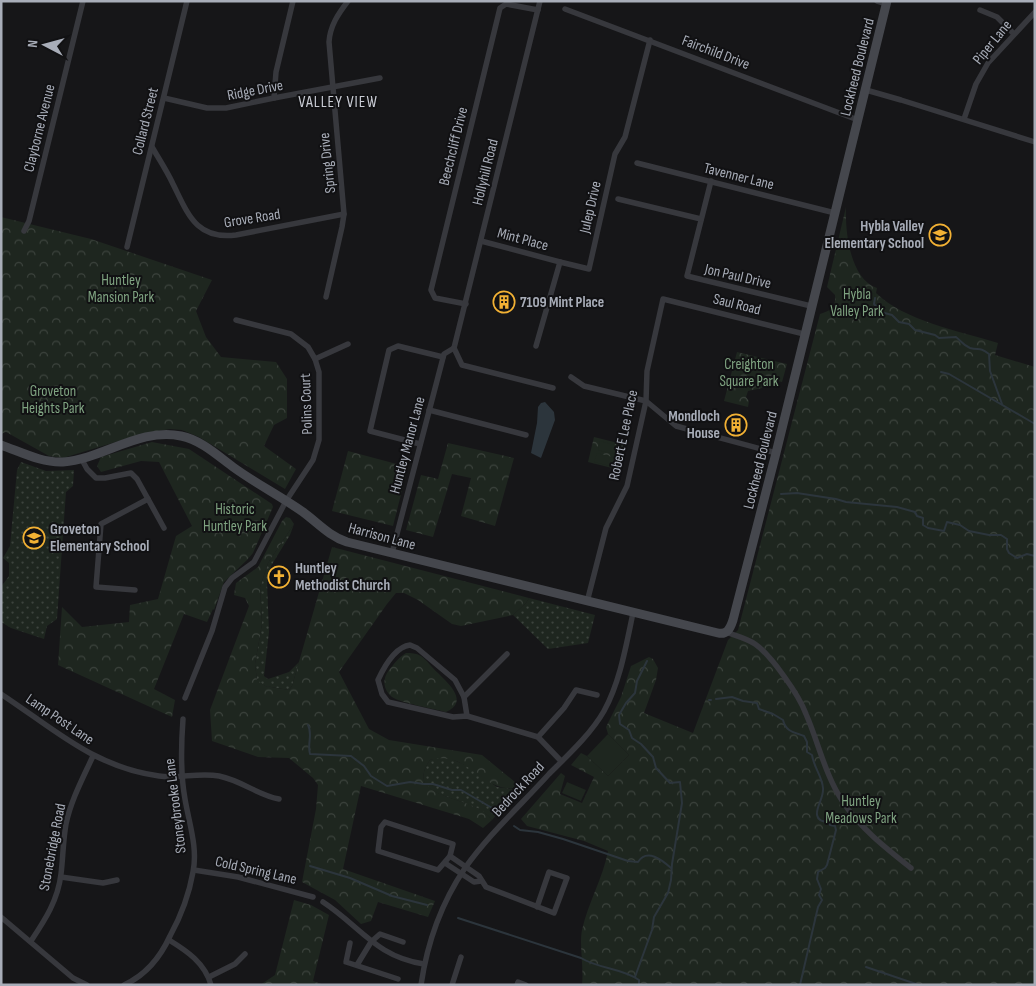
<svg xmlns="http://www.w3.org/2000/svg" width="1036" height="986" viewBox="0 0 1036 986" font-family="'Sofia Sans Condensed',sans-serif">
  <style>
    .grass { fill: url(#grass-dots) }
    .forest { fill: url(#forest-crowns) }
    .pitch { fill: #1e261f }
    .water { fill: #2c353c }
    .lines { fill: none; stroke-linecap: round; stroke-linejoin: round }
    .stream { stroke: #2c353c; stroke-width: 2 }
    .street { stroke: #37383d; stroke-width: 5.5 }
    .secondary { stroke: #45474d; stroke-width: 9 }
    .labels { text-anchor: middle; stroke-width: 4; stroke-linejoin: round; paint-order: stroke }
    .street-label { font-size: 15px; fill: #a8adb8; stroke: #111113 }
    .poi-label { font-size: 15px; font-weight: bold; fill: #a8adb8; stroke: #111113; text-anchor: start }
    .park-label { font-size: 15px; fill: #7fa381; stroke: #111113 }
    .neighbourhood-label { font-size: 16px; letter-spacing: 1px; fill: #c9ccd4; stroke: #111113 }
  </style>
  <defs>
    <pattern id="grass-dots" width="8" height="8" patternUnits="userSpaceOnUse" patternTransform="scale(1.25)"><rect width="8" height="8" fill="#1e261f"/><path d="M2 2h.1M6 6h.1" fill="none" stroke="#3c433d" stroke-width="1.8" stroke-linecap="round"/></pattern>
    <pattern id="forest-crowns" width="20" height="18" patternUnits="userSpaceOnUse" patternTransform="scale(1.25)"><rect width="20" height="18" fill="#1e261f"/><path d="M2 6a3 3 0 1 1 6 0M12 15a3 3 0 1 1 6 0" fill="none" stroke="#3c433d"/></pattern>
  </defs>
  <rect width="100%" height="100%" fill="#161618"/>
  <g class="grass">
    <path d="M21 462 46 471 74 470 73 486 66 492 57 619 47 626 44 639 11 628 1 622V587L9 576V563L3 558 10 546 17 470Z"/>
    <path d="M294 524 290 535 271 566 267 582 269 632 264 676 268 679 289 672 299 662 292 686 289 690 265 686 257 681 255 664 262 624 260 587 268 563Z"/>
    <path d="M529 598 595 615 588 643 548 649 513 615 526 603Z"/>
    <path d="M440 757 452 759 467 766 497 787 512 789 521 787 492 820C475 794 401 801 430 760Z"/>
  </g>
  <g class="forest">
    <path d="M846 207C845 232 850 279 877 288L876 293C905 321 959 331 998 343L995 355 1035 367V985H582C584 967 579 945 582 930 588 903 603 878 608 851L584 841 527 826 521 819 561 773 565 776 560 794 582 803 594 777 571 765 581 753 587 756 608 776 629 755 608 734 606 727 621 697 631 666 649 657 653 659 658 668 656 680 644 713 693 733 728 640 738 630 820 314C831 311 836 307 835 295L827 287Z"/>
    <path d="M1 217 91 239 212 280 196 311 206 337 221 357 276 362 287 379V418L274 425 264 446 296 469 285 489 199 437 182 430 170 429 142 434 63 458 49 456 6 432 1 434Z"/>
    <path d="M737 352 787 364 782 382 778 381V379L766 376 762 388 748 391 746 397 749 401 748 407 724 401Z"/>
    <path d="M594 437 626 445 620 470 588 462Z"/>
    <path d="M152 442 189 449 272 504 273 507 253 553 247 560 224 582 214 610 213 609 207 622 184 614 154 689 175 700 172 717 58 665 62 607 82 627 129 622 130 605 158 599 176 536 192 526 159 462 141 461 101 472 97 466 101 457Z"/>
    <path d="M448 443 514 458 495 526 461 516 471 478 452 474 433 537 406 530 421 475 438 479Z"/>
    <path d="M348 451 408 467 393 526 332 511Z"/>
    <path d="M286 517 290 518 294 524 268 563 260 587 262 624 255 664 257 680 265 686 289 690 292 686 332 547 529 598 526 603 513 615 461 626 452 624 418 600 404 593H396L387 604 339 672 369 729 389 740 482 755 521 787C483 797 470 749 430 760 401 801 476 794 492 820L483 828 469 819 361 786 343 869 435 901 428 917 378 902 371 921 361 924 335 900 302 882 316 809 318 785 313 778 289 758 258 757 212 741 210 710 249 606 245 598 234 595 236 583 258 567 282 521Z"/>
    <path d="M406 653C411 653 416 653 421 656 427 660 432 668 438 673 448 683 470 702 446 712 435 709 400 703 392 697 383 690 382 679 389 670 394 664 399 657 406 653Z"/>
    <path d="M294 900 311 905 329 915 313 981 324 985H260L275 975Z"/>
  </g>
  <g class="pitch">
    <path d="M846 285 875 294 867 321 837 311Z"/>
    <path d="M600 441 619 446 617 455 598 450Z"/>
    <path d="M597 453 616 458 614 467 594 462Z"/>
    <path d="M608 734 629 755 608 776 587 756Z"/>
    <path d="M567 782 586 790 581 801 562 793Z"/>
  </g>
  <path class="water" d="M545 402 554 412 555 420 541 458 531 453 537 423 538 407 541 403Z"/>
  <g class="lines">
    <g class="stream">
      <path d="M875 298 874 304 881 312 892 315 899 322 909 324 915 330 935 335 939 338 956 337C961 341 963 345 970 348 979 351 979 346 989 354L990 371 1002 404"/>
      <path d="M941 372 949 374 1035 424"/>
      <path d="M781 494 797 493 836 499 846 502 897 507 915 512 917 516 923 518V525L928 528 944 531 947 522 960 525 969 531 989 535H1001L1007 539V549L1009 553 1017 558 1027 554 1035 556"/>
      <path d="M716 699 732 697 743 701 757 703 759 709 773 714 783 720C786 732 794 732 804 736L807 742V752L812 755C814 768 822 776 823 788 824 798 816 806 817 815 818 821 824 822 829 822L830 825 835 826 836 830 827 865 825 868 818 872 817 879 821 889 819 895 822 900 818 907 800 985"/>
      <path d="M709 700H711"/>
      <path d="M308 725C313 734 307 744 310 754L351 756 364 766 371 776 387 786 410 782 424 784H433L452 790H461L499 812"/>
      <path d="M514 826 520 830 538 832 563 839 628 861 638 862C647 848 662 860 671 868"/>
      <path d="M310 866 350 878 392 896 427 905"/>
      <path d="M458 918 581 958C599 969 622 968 639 980V985"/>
      <path d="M866 967 919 985"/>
      <path d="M635 977 652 930 654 917 668 893 671 880 672 864 682 803 680 782 670 783 656 768 653 757 641 744 632 738 629 730 620 724 619 715 626 703 635 693 637 681 647 661"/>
    </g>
    <g class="street">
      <path d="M877 1 887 4"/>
      <path d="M565 9 858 120"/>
      <path d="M980 10 997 17 1014 34"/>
      <path d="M866 90 901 100 1035 142"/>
      <path d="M164 98 207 108H226L274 98 380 78"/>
      <path d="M274 98 276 72 293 1"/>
      <path d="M964 119 976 84 988 63 1035 12"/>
      <path d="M152 147C159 159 167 171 173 184 188 214 196 240 236 235L344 214"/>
      <path d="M637 163 835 213"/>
      <path d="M711 181 687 276 811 306"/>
      <path d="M618 199 701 219"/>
      <path d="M24 231 29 221 83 1"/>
      <path d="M481 241 560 262"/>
      <path d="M127 247 187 1"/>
      <path d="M326 297 342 227 344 214 329 42C330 26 338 14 348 1"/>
      <path d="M466 304 435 298 431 290 500 8 506 4 538 10"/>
      <path d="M536 346 560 262 589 269 615 154 625 137 650 40"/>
      <path d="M454 348 540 1"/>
      <path d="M454 348 462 365 553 388"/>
      <path d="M315 359 348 344"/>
      <path d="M571 377 584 386 646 401 676 426 776 453"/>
      <path d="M429 410 526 435"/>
      <path d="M420 444 370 431 389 350 398 346 443 357"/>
      <path d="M81 458 87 469 96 478H105L131 473 137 479 164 528"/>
      <path d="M392 553 444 354 454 348"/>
      <path d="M135 590 96 587 101 524 148 499"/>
      <path d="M587 602 606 528 627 486 646 401 647 371 663 299 804 334"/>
      <path d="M726 632C736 636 746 638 755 644 771 655 799 695 806 714 819 744 825 775 843 802 860 828 887 849 911 868"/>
      <path d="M1 694C53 728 93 767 159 776 179 779 199 772 219 776 243 781 257 795 279 799"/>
      <path d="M464 697 507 654"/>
      <path d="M185 698 212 631 225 587 232 578 254 562 286 501 313 460 319 440V372L315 359 308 347 291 334 236 320"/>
      <path d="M467 716 464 697 455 680 417 648 410 645C395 647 384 667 378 680L382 694 388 702 453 717 467 716 538 737 561 761"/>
      <path d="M538 737 564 708 576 690 597 695"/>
      <path d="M385 822 453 844 450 856 438 870 378 851 381 827Z"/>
      <path d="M450 856 479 876 486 887 554 913 567 878 549 872 537 907"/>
      <path d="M445 863 474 882 481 881"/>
      <path d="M194 870 238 877 313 897"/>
      <path d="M61 877 103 883 117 880"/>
      <path d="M323 902C360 926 376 957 424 964"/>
      <path d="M1 917 73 978 87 985"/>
      <path d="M169 940C187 951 205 963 211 985"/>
      <path d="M31 941C45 920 58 900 61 874 63 858 63 841 66 824 71 800 83 778 93 756"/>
      <path d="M350 943 346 962 398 979"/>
      <path d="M357 965 371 942 380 934 403 942"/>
      <path d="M209 977 235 964 245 954"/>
      <path d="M124 985C146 975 160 958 170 936 181 916 189 895 193 872 198 848 189 823 185 799 180 772 181 746 183 719"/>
      <path d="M421 985C427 944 442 902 465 868 489 834 521 805 549 774 567 756 591 734 604 711 620 682 626 646 633 613"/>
      <path d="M452 985 461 957"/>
      <path d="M517 985 518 982 526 985"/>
    </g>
    <path class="secondary" d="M1 445C21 452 42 463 63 462 103 459 140 427 181 436 201 440 217 455 233 467 255 483 280 496 303 512 318 523 329 536 347 542L718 633C727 635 730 629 733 620L776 453 887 1"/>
  </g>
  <defs>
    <g id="school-ring" transform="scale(1.125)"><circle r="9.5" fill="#111113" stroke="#f2b134" stroke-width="1.5"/><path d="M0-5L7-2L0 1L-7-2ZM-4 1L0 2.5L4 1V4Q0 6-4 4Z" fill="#f2b134"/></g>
    <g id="building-ring" transform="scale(1.125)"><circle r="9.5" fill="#111113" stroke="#f2b134" stroke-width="1.5"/><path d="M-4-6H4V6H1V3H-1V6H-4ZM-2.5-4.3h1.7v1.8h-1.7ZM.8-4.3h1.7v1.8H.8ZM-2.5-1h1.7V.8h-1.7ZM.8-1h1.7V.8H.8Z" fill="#f2b134"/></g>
    <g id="church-ring" transform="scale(1.125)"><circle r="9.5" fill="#111113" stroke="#f2b134" stroke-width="1.5"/><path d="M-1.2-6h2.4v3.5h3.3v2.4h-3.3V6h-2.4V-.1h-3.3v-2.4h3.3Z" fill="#f2b134"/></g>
  </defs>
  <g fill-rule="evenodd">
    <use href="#school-ring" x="940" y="235"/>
    <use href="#building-ring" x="504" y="302"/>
    <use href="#building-ring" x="736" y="425"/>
    <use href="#school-ring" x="34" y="538"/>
    <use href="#church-ring" x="279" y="577"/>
  </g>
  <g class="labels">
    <g class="street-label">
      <text transform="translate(992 42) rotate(-51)" y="5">Piper Lane</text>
      <text transform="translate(716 52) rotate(21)" y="5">Fairchild Drive</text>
      <text transform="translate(857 67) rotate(-76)" y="5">Lockheed Boulevard</text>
      <text transform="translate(255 90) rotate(-11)" y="5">Ridge Drive</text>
      <text transform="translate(145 121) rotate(-76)" y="5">Collard Street</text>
      <text transform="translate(39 128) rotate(-76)" y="5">Clayborne Avenue</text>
      <text transform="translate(453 146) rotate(-76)" y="5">Beechcliff Drive</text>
      <text transform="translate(327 163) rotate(-96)" y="5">Spring Drive</text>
      <text transform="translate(485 172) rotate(-76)" y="5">Hollyhill Road</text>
      <text transform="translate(739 176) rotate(14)" y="5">Tavenner Lane</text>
      <text transform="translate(590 207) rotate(-77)" y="5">Julep Drive</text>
      <text transform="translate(252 218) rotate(-9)" y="5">Grove Road</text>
      <text transform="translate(523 239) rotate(15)" y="5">Mint Place</text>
      <text transform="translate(738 276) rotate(13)" y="5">Jon Paul Drive</text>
      <text transform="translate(737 304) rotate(14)" y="5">Saul Road</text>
      <text transform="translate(306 404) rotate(-92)" y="5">Polins Court</text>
      <text transform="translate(623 435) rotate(-78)" y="5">Robert E Lee Place</text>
      <text transform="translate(407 445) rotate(-75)" y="5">Huntley Manor Lane</text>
      <text transform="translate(760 460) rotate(-76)" y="5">Lockheed Boulevard</text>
      <text transform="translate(382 536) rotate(15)" y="5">Harrison Lane</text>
      <text transform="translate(60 719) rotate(34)" y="5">Lamp Post Lane</text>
      <text transform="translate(518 789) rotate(-47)" y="5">Bedrock Road</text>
      <text transform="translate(175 806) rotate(-97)" y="5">Stoneybrooke Lane</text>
      <text transform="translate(52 847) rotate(-79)" y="5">Stonebridge Road</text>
      <text transform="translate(256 870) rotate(13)" y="5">Cold Spring Lane</text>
    </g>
    <g class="poi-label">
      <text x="924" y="231" text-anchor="end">Hybla Valley<tspan x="924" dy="17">Elementary School</tspan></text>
      <text x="520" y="307">7109 Mint Place</text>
      <text x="720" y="421" text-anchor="end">Mondloch<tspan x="720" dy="17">House</tspan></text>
      <text x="50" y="534">Groveton<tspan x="50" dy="17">Elementary School</tspan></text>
      <text x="295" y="573">Huntley<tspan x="295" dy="17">Methodist Church</tspan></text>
    </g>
    <g class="park-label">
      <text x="121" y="285">Huntley<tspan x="121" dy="17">Mansion Park</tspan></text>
      <text x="857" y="299">Hybla<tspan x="857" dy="17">Valley Park</tspan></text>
      <text x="749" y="369">Creighton<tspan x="749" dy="17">Square Park</tspan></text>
      <text x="53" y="396">Groveton<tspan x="53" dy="17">Heights Park</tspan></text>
      <text x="235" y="514">Historic<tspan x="235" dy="17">Huntley Park</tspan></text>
      <text x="861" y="806">Huntley<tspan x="861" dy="17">Meadows Park</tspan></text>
    </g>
    <g class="neighbourhood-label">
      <text x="338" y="107">VALLEY VIEW</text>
    </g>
  </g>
  <rect width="1036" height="986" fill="none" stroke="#a8adb8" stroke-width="5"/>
  <g transform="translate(45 45) rotate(276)" stroke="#111113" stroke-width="4" paint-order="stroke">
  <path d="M0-4L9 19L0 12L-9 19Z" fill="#a8adb8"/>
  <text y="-8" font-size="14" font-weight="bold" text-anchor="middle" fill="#a8adb8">N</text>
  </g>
</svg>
